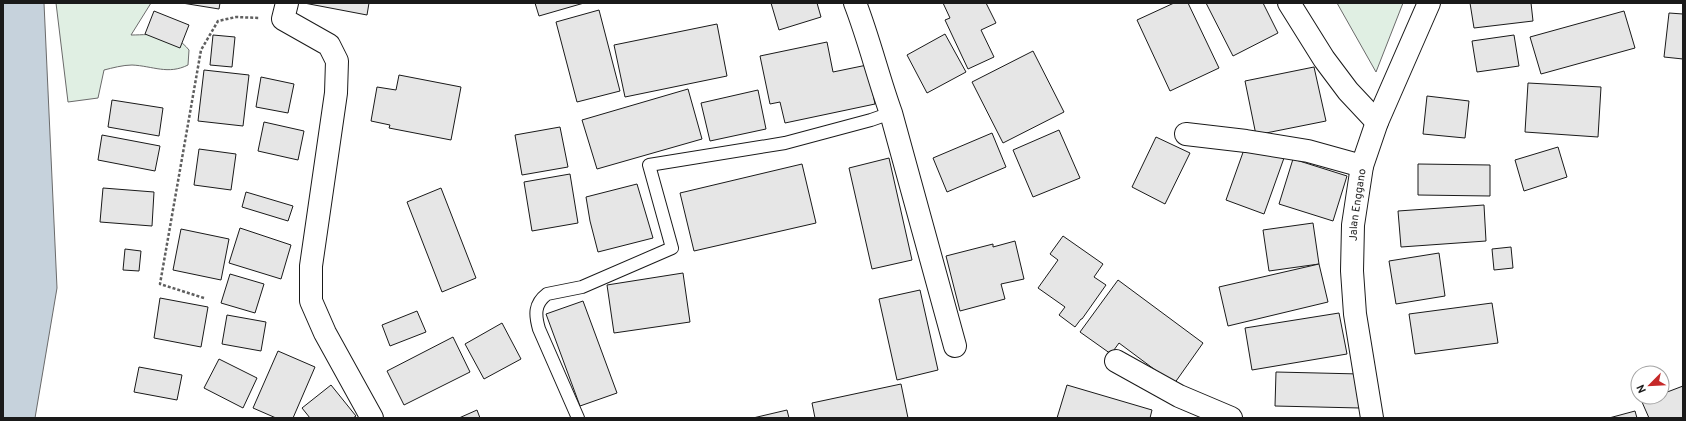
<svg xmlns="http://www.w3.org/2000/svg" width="1686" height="421" viewBox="0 0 1686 421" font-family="Overpass,sans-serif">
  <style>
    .green { fill: #e0efe3; stroke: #6a6a6a }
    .water { fill: #c6d2dc; stroke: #6a6a6a }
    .building { fill: #e6e6e6; stroke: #1a1a1a }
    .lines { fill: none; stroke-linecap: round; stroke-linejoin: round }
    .lane-casing { stroke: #1a1a1a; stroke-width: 14 }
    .street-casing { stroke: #1a1a1a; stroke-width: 24 }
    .secondary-casing { stroke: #1a1a1a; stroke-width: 24 }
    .path { stroke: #5f5f5f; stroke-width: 2.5; stroke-dasharray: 3 2; stroke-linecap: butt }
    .lane { stroke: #fff; stroke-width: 12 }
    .street { stroke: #fff; stroke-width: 22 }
    .secondary { stroke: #fff; stroke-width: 22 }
    .labels { text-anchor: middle; stroke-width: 3; stroke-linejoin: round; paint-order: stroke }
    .street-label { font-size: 11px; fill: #1a1a1a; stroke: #fff }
  </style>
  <rect width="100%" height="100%" fill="#fff"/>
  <g class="green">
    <path d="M56 3H151L131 35C154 35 173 30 189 50L188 65C168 75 153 66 132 65 123 65 112 68 104 70L98 98 68 102Z"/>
    <path d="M1337 3H1403L1376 72Z"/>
  </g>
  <path class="water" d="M3 3H44L57 288 35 418H3Z"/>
  <g class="building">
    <path d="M182 3H220L219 9Z"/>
    <path d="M304 3H369L367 15Z"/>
    <path d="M535 3H584L539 16Z"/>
    <path d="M771 3H817L821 17 779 30Z"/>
    <path d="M943 3H986L996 23 981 30 994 57 968 69 945 20 950 18Z"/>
    <path d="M1174 3H1188L1219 68 1170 91 1137 20Z"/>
    <path d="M1206 3H1263L1278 33 1233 56Z"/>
    <path d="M1470 3H1531L1533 21 1474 28Z"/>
    <path d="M599 10 620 91 577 102 556 22Z"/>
    <path d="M154 11 189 25 180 48 145 34Z"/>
    <path d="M1624 11 1635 48 1541 74 1530 37Z"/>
    <path d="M1669 13 1683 14V59L1664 57Z"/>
    <path d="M717 24 727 76 625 97 614 45Z"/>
    <path d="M945 34 966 72 927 93 907 55Z"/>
    <path d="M213 35 235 37 232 67 210 65Z"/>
    <path d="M1514 35 1519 66 1477 72 1472 41Z"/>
    <path d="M827 42 833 72 867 65 875 104 785 123 780 102 770 104 760 56Z"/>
    <path d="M1033 51 1064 112 1003 143 972 82Z"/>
    <path d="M1314 67 1326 121 1256 135 1245 81Z"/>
    <path d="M204 70 249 75 243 126 198 121Z"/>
    <path d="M399 75 461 87 451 140 389 128 390 125 371 121 377 87 396 90Z"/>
    <path d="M261 77 294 84 288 113 256 107Z"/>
    <path d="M1528 83 1601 87 1598 137 1525 132Z"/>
    <path d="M688 89 702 139 597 169 582 120Z"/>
    <path d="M758 90 766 129 710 141 701 103Z"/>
    <path d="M1427 96 1469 101 1465 138 1423 134Z"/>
    <path d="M112 100 163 108 159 136 108 127Z"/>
    <path d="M264 122 304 131 298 160 258 151Z"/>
    <path d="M560 127 568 167 522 175 515 135Z"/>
    <path d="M1059 130 1080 178 1033 197 1013 150Z"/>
    <path d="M992 133 1006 167 947 192 933 158Z"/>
    <path d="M102 135 160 146 155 171 98 160Z"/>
    <path d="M1156 137 1190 153 1165 204 1132 187Z"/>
    <path d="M1246 144 1284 158 1264 214 1226 200Z"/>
    <path d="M1558 147 1567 177 1524 191 1515 160Z"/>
    <path d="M199 149 236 154 231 190 194 185Z"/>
    <path d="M889 158 912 260 872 269 849 168Z"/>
    <path d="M1293 159 1347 176 1333 221 1279 204Z"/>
    <path d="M802 164 816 223 694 251 680 193Z"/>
    <path d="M1418 164 1490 165V196L1418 195Z"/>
    <path d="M570 174 578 223 532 231 524 182Z"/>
    <path d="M637 184 653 238 598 252 590 221 586 197Z"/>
    <path d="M103 188 154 192 152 226 100 222Z"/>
    <path d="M441 188 476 278 442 292 407 202Z"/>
    <path d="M246 192 293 206 288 221 242 207Z"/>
    <path d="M1484 205 1486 241 1401 247 1398 211Z"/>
    <path d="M1313 223 1319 264 1269 271 1263 230Z"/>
    <path d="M240 228 291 245 281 279 229 263Z"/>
    <path d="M181 229 229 239 221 280 173 270Z"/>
    <path d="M1063 236 1103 264 1094 277 1106 285 1082 319H1081L1075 327 1059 315 1065 307 1038 288 1058 260 1050 254Z"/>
    <path d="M1015 241 1024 279 1001 284 1005 299 960 311 946 256 993 244V247Z"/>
    <path d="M1511 247 1513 268 1494 270 1492 249Z"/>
    <path d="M125 249 141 251 139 271 123 270Z"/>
    <path d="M1439 253 1445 296 1396 304 1389 261Z"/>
    <path d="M1319 264 1328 302 1228 326 1219 287Z"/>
    <path d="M683 273 690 322 614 333 607 285Z"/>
    <path d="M230 274 264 284 255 313 221 303Z"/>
    <path d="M1118 280 1203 343 1174 384 1119 343 1111 354 1080 332Z"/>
    <path d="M920 290 938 370 897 380 879 299Z"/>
    <path d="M160 298 208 307 201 347 154 338Z"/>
    <path d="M583 301 617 393 580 406 546 314Z"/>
    <path d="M1492 303 1498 343 1415 354 1409 314Z"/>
    <path d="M417 311 426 332 390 346 382 325Z"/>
    <path d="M1339 313 1347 354 1252 370 1245 328Z"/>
    <path d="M227 315 266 322 261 351 222 344Z"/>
    <path d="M502 323 521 359 484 379 465 344Z"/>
    <path d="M453 337 470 372 404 405 387 371Z"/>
    <path d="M278 351 315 367 293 418H276L253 408Z"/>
    <path d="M219 359 257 378 243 408 204 388Z"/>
    <path d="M139 367 182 375 177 400 134 392Z"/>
    <path d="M1276 372 1360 374V408L1275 406Z"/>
    <path d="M901 384 908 418H815L812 403Z"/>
    <path d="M331 385 356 416 353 418H310L302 408Z"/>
    <path d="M1067 385 1152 410 1150 418H1057Z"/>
    <path d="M1683 386V418H1649L1642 402 1655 397H1662V394Z"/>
    <path d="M477 410 480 418H459Z"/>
    <path d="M787 410 789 418H753Z"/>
    <path d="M1635 411 1637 418H1609Z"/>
  </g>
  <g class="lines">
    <g class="lane-casing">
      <path id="lane" d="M578 418 539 329C535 315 534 304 547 294L582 287 672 248 649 165 785 143 871 120 891 113"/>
    </g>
    <g class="street-casing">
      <g id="street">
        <path d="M287 3 283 19 329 45 337 61 336 93 311 266V301L325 333 372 418"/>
        <path d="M855 3C869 39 878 77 891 113L955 346"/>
        <path d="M1289 3 1324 59 1348 91 1377 122"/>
        <path d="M1186 134 1246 141 1308 151 1362 166"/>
        <path d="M1116 361 1179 396 1231 418"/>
      </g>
    </g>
    <g class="secondary-casing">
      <g id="secondary">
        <path id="s1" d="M1372 418 1355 314 1352 271 1353 225 1362 166 1377 122 1429 3"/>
      </g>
    </g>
    <path class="path" d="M204 298 160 284 201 50 218 21 236 17 259 18"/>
    <use href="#lane" class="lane"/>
    <use href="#street" class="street"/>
    <use href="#secondary" class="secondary"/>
  </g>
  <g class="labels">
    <g class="street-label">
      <text dy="4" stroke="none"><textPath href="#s1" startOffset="215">Jalan Enggano</textPath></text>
    </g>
  </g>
  <rect width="1686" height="421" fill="none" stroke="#1a1a1a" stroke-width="8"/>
  <g transform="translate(1650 385) rotate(246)"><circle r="19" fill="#ffffff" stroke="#a3a3a3"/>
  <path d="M0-3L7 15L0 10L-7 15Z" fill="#c62828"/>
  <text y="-6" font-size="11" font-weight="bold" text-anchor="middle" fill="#1a1a1a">N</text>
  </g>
</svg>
